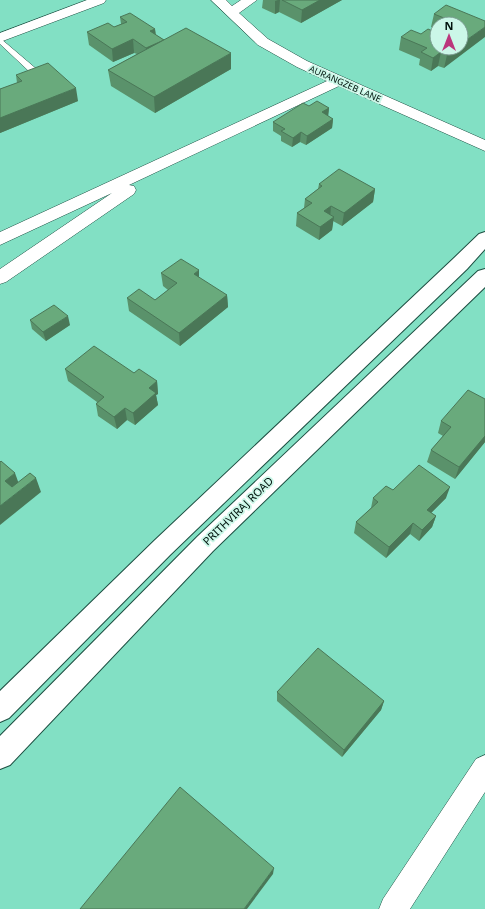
<svg xmlns="http://www.w3.org/2000/svg" width="485" height="909" viewBox="0 0 485 909" font-family="'Noto Sans',sans-serif">
  <style>
    .lines { fill: none; stroke-linecap: round; stroke-linejoin: round }
    .service-casing { stroke: #1d4f42; stroke-width: 1 }
    .minor-casing { stroke: #1d4f42; stroke-width: 1 }
    .secondary-casing { stroke: #1d4f42; stroke-width: 2 }
    .service { fill: #fff; fill-rule: evenodd }
    .minor { fill: #fff; fill-rule: evenodd }
    .secondary { fill: #fff; fill-rule: evenodd }
    .wall { fill: #5a926b }
    .shaded-wall { fill: #4a7757 }
    .building { fill: #69aa7c; stroke: #4a7757 }
    .labels { text-anchor: middle; stroke-width: 3.5; stroke-linejoin: round; paint-order: stroke }
    .far-street-label { font-size: 9px; fill: #01130d; stroke: #cbf7e8 }
    .street-label { font-size: 11px; fill: #01130d; stroke: #cbf7e8 }
  </style>
  <rect width="100%" height="100%" fill="#82e0c4"/>
  <g class="lines">
    <g class="service-casing">
      <path id="service" d="M0 38 40 72V76H34L0 44Z"/>
    </g>
    <g class="minor-casing">
      <g id="minor">
        <path d="M87 0H106L104 3 0 42V33Z"/>
        <path d="M211 0H226L232 6 241 0H257L239 13 268 39 307 61 485 140V151L339 86 129 185 134 186 136 190 134 194 6 282 0 284V269L112 193 0 245V232L327 81 297 67 258 45Z"/>
        <path d="M485 755V792L410 909H379L383 899 476 759Z"/>
      </g>
    </g>
    <g class="secondary-casing">
      <g id="secondary">
        <path d="M485 232V249L467 269 170 555 9 718 0 722V691L154 541 453 259 479 234Z"/>
        <path d="M485 269V287L213 551 10 765 0 769V736L197 537 478 271Z"/>
      </g>
    </g>
    <use href="#service" class="service"/>
    <use href="#minor" class="minor"/>
    <use href="#secondary" class="secondary"/>
  </g>
  <g class="wall">
    <path d="M263 0H342L301 23 279 12 275 14 262 8Z"/>
    <path d="M434 14 485 21 444 68 438 66 431 71 419 65 420 59 399 50 401 37 437 48 461 24H437V29L431 27Z"/>
    <path d="M120 17 155 29 156 35 164 40 231 69 155 113 111 86 108 70 137 54 134 53 113 62 89 45 87 32 114 27 121 24Z"/>
    <path d="M16 75 78 101 0 133V89L17 83Z"/>
    <path d="M309 106 329 108 328 116 333 119 332 128 306 145 300 142 292 147 281 141V136L273 131V122Z"/>
    <path d="M319 184 375 189 373 202 342 226 333 221 332 230 319 240 296 226 297 213 304 208 305 199 318 189Z"/>
    <path d="M161 273 227 295 228 307 180 346 129 311 127 298 155 300 168 290 163 286Z"/>
    <path d="M30 320 70 325 46 341 32 329Z"/>
    <path d="M65 369 134 373 157 381 158 394 156 395 158 405 135 425 127 420 117 429 98 416 96 404 97 402 68 381Z"/>
    <path d="M485 399V442L455 479 427 462 431 450 443 436 438 433 441 421Z"/>
    <path d="M393 490 446 498 431 513 436 516 432 527 419 541 410 534 386 558 354 533 356 522 371 508 373 498Z"/>
    <path d="M277 692 384 701 381 710 342 757 277 701Z"/>
  </g>
  <g class="shaded-wall">
    <path d="M278 0H280L279 12 275 14V1Z"/>
    <path d="M320 0H342L301 23 302 10Z"/>
    <path d="M485 27V37L444 68 447 55 456 48H461V44Z"/>
    <path d="M155 29 156 42 150 31Z"/>
    <path d="M133 39 134 53 113 62 112 49Z"/>
    <path d="M164 40 147 61 146 48Z"/>
    <path d="M441 52 438 66 431 71 433 58Z"/>
    <path d="M231 53V69L155 113 154 97Z"/>
    <path d="M76 88 78 101 0 133V118Z"/>
    <path d="M329 108 328 117 322 112Z"/>
    <path d="M333 119 332 128 306 145 307 136Z"/>
    <path d="M301 132 300 142 292 147 293 138Z"/>
    <path d="M375 189 373 202 342 226 344 213Z"/>
    <path d="M331 206 330 219 324 211Z"/>
    <path d="M334 217 332 230 319 240 320 227Z"/>
    <path d="M199 270V283L194 274Z"/>
    <path d="M227 295 228 307 180 346 179 333Z"/>
    <path d="M68 316 70 325 46 341 43 332Z"/>
    <path d="M157 381 158 394 156 395 158 405 135 425 133 413 149 388Z"/>
    <path d="M125 408 127 420 117 429 114 417Z"/>
    <path d="M485 436V442L455 479 459 467Z"/>
    <path d="M15 473 20 487 11 495 5 481Z"/>
    <path d="M36 478 41 492 0 525V506Z"/>
    <path d="M450 487 446 498 423 521 427 510Z"/>
    <path d="M436 516 432 527 419 541 422 530Z"/>
    <path d="M413 523 410 534 386 558 389 547Z"/>
    <path d="M384 701 381 710 342 757 344 750Z"/>
    <path d="M274 868 273 874 247 909H244Z"/>
  </g>
  <g class="building">
    <path d="M282 0H320L302 10Z"/>
    <path d="M446 5 485 21V27L461 44V24H452L454 22 434 14Z"/>
    <path d="M130 13 155 29 150 31 164 40 146 48 133 39 112 49 87 32 108 23 114 27 127 22 120 17Z"/>
    <path d="M186 28 231 53 154 97 108 70Z"/>
    <path d="M428 29 437 33V48H456L447 55 441 52 433 58 421 52 427 48 401 37 411 30 421 34Z"/>
    <path d="M48 63 76 88 0 118V89L22 81 16 75Z"/>
    <path d="M317 101 329 108 322 112 333 119 307 136 301 132 293 138 281 131 285 129 273 122 303 103 309 106Z"/>
    <path d="M339 169 375 189 344 213 331 206 324 211 334 217 320 227 297 213 312 203 305 199 322 186 319 184Z"/>
    <path d="M181 259 199 270 194 274 227 295 179 333 127 298 139 289 155 300 177 283 161 273Z"/>
    <path d="M54 305 68 316 43 332 30 320Z"/>
    <path d="M94 346 134 373 139 369 157 381 149 388 156 393 133 413 125 408 114 417 96 404 104 397 65 369Z"/>
    <path d="M468 390 485 399V436L459 467 431 450 451 427 441 421Z"/>
    <path d="M1 461 15 473 5 481 12 487 30 473 36 478 0 506V462Z"/>
    <path d="M419 465 450 487 427 510 436 516 422 530 413 523 389 547 356 522 378 502 373 498 386 486 393 490Z"/>
    <path d="M318 648 384 701 344 750 277 692Z"/>
    <path d="M180 787 274 868 244 909H80Z"/>
  </g>
  <g class="labels">
    <g class="far-street-label">
      <text transform="translate(345 84) rotate(24)" y="3">AURANGZEB LANE</text>
    </g>
    <g class="street-label">
      <text transform="translate(238 511) rotate(-44)" y="4">PRITHVIRAJ ROAD</text>
    </g>
  </g>
  <g transform="translate(449 36)"><circle r="19" fill="#cbf7e8" stroke="#7a9c90"/>
  <path d="M0-3L7 15L0 10L-7 15Z" fill="#bb377c"/>
  <text y="-6" font-size="11" font-weight="bold" text-anchor="middle" fill="#01130d">N</text>
  </g>
</svg>
